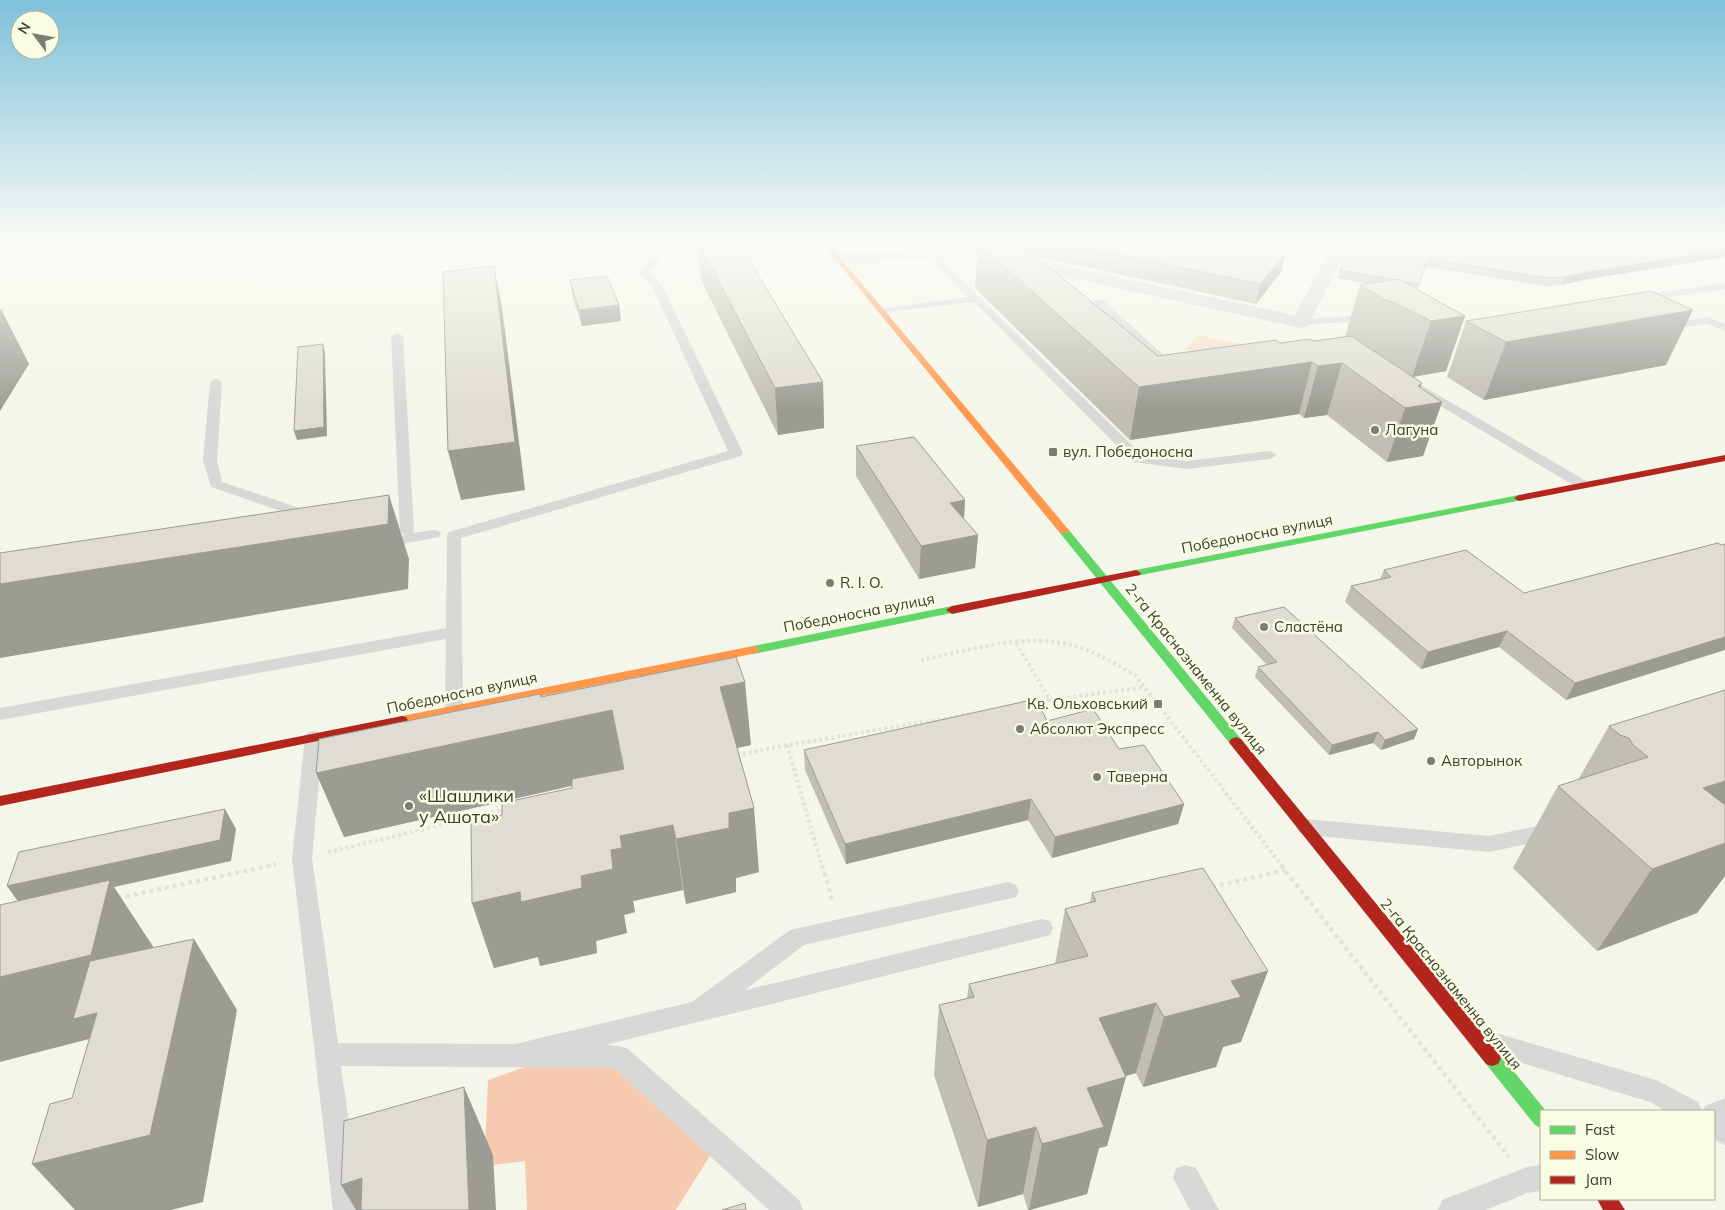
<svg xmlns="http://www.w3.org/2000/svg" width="1725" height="1210" viewBox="0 0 1725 1210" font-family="Mulish,sans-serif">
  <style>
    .green { fill: #f9decb }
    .forest { fill: #f5caae }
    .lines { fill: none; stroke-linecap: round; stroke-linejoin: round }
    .path-far1 { stroke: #e2e2df; stroke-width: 4; stroke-dasharray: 3 3; stroke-linecap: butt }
    .path { stroke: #e2e2df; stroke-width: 4.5; stroke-dasharray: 4 4; stroke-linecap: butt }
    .lane { fill: #d8d9d6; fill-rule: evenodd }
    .street { fill: #d8d9d6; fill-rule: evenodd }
    .fast { fill: #63d668; fill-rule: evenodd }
    .slow { fill: #ff974d; fill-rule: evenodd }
    .jam { fill: #b3261e; fill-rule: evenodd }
    .wall { fill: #c0beb5 }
    .shaded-wall { fill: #9c9b94 }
    .building { fill: #dfddd3; stroke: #9c9b94 }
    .poi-dot { fill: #7c7d72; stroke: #f8fce3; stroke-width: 2 }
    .labels { text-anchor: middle; stroke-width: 5; stroke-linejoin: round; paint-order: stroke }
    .poi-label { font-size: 15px; fill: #3b3c32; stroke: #f8fce3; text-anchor: start }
    .street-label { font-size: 15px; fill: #3b3c32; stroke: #f8fce3 }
    .near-poi-label { font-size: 18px; fill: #3b3c32; stroke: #f8fce3; text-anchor: start }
  </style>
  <rect width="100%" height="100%" fill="#f4f6e9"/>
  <path class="green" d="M1199 335 1245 345 1230 359 1185 349Z"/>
  <path class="forest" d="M614 1063 711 1154 676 1210H527L525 1161 484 1166 488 1080 531 1065Z"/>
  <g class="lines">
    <g class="path-far1">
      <path d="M1016 643 1050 700 1145 687"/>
      <path d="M921 660C966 651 1016 635 1062 643 1089 648 1113 662 1136 676L1282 866"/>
      <path d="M1035 703 1050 700"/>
      <path d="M787 745 822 866"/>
      <path d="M737 756 770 748 977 713"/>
      <path d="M328 852 504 810"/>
      <path d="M268 866 276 864"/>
    </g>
    <g class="path">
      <path d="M822 865 833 903"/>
      <path d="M1281 865 1509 1157"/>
      <path d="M1212 887 1285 870"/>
      <path d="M118 898 273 865"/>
    </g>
    <g class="lane">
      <path d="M23 242H38L0 255V249Z"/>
      <path d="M668 242H679L649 271 663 287 743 453 741 456 461 538 463 709 460 713 454 715 448 713 445 709 446 639 0 720V708L446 628 447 535 449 532 728 451 653 288 638 271Z"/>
      <path d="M937 258 940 259 1142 455 1186 461 1270 451 1277 455 1270 459 1186 469 1133 462 974 302 879 313 878 311 883 308 968 297 932 261Z"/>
      <path d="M1725 283V289L1641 301 1636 298 1641 295Z"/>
      <path d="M1099 299 1103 300 1179 369 1181 372 1179 375H1171L1095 304 1094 302 1095 300Z"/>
      <path d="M1371 315 1376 318 1375 320 1301 325 1295 322 1301 319Z"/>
      <path d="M1708 317 1725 324V331L1707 324 1665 330 1659 327 1665 324Z"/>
      <path d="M397 333 403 336 414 531 413 533 434 530 439 531 441 534 439 537 434 538 381 548 376 546 373 543 376 540 404 535 400 531 391 336Z"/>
      <path d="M216 378 222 382 217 460 222 482 314 513 316 516 314 519H304L211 487 203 460 210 382Z"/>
      <path d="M1421 385 1588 482 1590 485 1583 489 1578 488 1417 392 1415 389 1417 386Z"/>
      <path d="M314 731 321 733 323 738 312 858 338 1043 515 1044 692 1002 790 930 1008 882 1016 885 1019 891 1016 897 804 945 745 990 1042 919 1050 921 1053 928 1050 935 1042 937 605 1045 619 1046 628 1049 799 1200 803 1210H769L614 1068 341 1066 361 1210H333L292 858 305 738 307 733Z"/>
      <path d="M1306 819 1489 836 1551 823 1558 825 1561 831 1558 837 1551 839 1489 852 1306 835 1299 833 1296 827 1299 821Z"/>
      <path d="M1489 1031 1656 1080 1698 1102 1702 1111H1665L1650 1102 1489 1053 1480 1050 1477 1042 1480 1034Z"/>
      <path d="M1725 1098V1145L1714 1140V1111H1703L1705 1106Z"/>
      <path d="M1186 1165 1196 1168 1219 1210H1190L1173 1178 1176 1168Z"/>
      <path d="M1541 1165V1191L1527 1193 1486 1210H1438L1442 1200 1527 1167Z"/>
    </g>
    <path class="street" d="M1334 242H1350L1308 326 1301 328 975 257 839 263 833 262 831 258 833 254 839 253 975 247 1295 315Z"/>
    <g class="fast">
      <path d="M1519 495 1522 496 1524 498 1522 500 1136 576 1131 573 1136 570Z"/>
      <path d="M1064 528 1068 529 1241 739 1243 742 1241 745H1231L1060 533 1059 531Z"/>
      <path d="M952 606 958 610 956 612 753 654 747 650 753 646Z"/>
      <path d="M1492 1050 1498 1052 1546 1111H1541V1128L1535 1125 1486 1064 1483 1058 1486 1052Z"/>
    </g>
    <g class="slow">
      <path d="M821 242H827L1068 529 1069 531 1068 533H1060Z"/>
      <path d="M753 646 757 647 759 650 757 653 402 724 398 723 396 720 398 717 402 716Z"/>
    </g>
    <g class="jam">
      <path d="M1725 455V461L1519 501 1514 498 1519 495Z"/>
      <path d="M1136 570 1141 573 1140 575 952 614 946 610 952 606Z"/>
      <path d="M402 716 406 717 408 720 406 723 0 806V796Z"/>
      <path d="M1236 737 1241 739 1498 1052 1501 1058 1498 1064 1492 1066 1486 1064 1231 745 1229 742 1231 739Z"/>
      <path d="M1597 1199H1618L1625 1210H1603Z"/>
    </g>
  </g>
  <g class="wall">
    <path d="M697 242H738L823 382 824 428 778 435 701 280Z"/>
    <path d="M983 242H1267L1281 272 1256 304 1036 256 1158 356 1280 343 1314 341 1345 337 1360 285 1368 284 1338 278 1340 270 1355 242 1583 280 1562 285 1547 286 1426 267 1417 290 1465 316 1446 371 1413 377 1420 388 1442 402 1423 456 1387 462 1327 415 1304 418 1299 414 1130 440 975 288 978 243Z"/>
    <path d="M570 280 619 305 621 321 582 326 572 296Z"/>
    <path d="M1466 321 1666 365 1484 400 1447 377Z"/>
    <path d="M856 446 965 500 964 519 978 535 975 568 919 579 856 476Z"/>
    <path d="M1718 543 1566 700 1499 647 1421 669 1345 602 1351 586 1380 579 1384 570 1524 593Z"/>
    <path d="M1235 618 1418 729 1414 739 1381 750 1373 743 1329 755 1255 677 1258 667 1267 665 1232 628Z"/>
    <path d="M1725 690V876L1697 913 1597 951 1513 868 1558 786 1578 780 1609 726Z"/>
    <path d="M540 694 541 697 751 745 737 748 759 872 736 878V892L686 904 683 890 633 901 635 912 624 915 627 933 596 941 597 953 540 966 538 957 494 968 472 903 502 815 572 788V786L344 837Z"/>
    <path d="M1047 721 1119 749 1184 804 1178 824 1052 858 1028 820 846 864 805 770 804 750Z"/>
    <path d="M1092 893 1241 1042 1223 1047 1216 1067 1143 1087 1136 1073 1126 1076 1107 1146 1099 1148 1087 1194 1030 1210H1028L1023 1194 978 1207 934 1075 939 1005 967 998 969 984 1055 964 1065 909 1090 903Z"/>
  </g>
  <g class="shaded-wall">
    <path d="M1725 250V257L1583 280 1562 285 1566 277 1587 272Z"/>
    <path d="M1286 253 1281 272 1256 304 1260 284Z"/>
    <path d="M494 266 502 307 525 490 461 500 448 451Z"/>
    <path d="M619 305 621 321 582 326 579 310Z"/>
    <path d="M1 309 29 364 0 411V311Z"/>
    <path d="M1693 310 1666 365 1484 400 1506 342Z"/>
    <path d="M1465 316 1446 371 1412 377 1431 321Z"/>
    <path d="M323 344 325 353 327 436 297 440 294 431Z"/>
    <path d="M1312 362 1299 414 1130 440 1139 387Z"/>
    <path d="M1342 363 1327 415 1304 418 1318 366Z"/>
    <path d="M823 382 824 428 778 435 775 388Z"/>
    <path d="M1422 383 1414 406 1442 402 1423 456 1387 462 1405 408 1418 386Z"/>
    <path d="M389 495 409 559 408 589 0 658V584Z"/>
    <path d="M965 500 963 532 950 503Z"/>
    <path d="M978 535 975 568 919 579 921 546Z"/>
    <path d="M1507 631 1499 647 1421 669 1428 652Z"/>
    <path d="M1725 637V650L1566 700 1575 683Z"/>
    <path d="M745 682 751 745 727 750 720 687Z"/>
    <path d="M612 710 624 774 344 837 316 773Z"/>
    <path d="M1418 729 1414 739 1381 750 1385 740Z"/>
    <path d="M1378 732 1373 743 1329 755 1332 745Z"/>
    <path d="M1725 781V843L1703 788Z"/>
    <path d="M1031 799 1028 820 846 864 845 844Z"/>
    <path d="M1184 804 1178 824 1052 858 1055 837Z"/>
    <path d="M754 808 759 872 736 878V892L686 904 676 839 729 813Z"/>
    <path d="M225 809 236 829 231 861 114 887 156 951 127 1089 89 1039 0 1062V977L22 907 7 886Z"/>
    <path d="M673 825 683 890 633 901 635 912 624 915 627 933 596 941 597 953 540 966 538 957 494 968 472 903 581 876 611 850 620 836Z"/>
    <path d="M1725 843V876L1697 913 1597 951 1652 869Z"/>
    <path d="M194 939 237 1010 203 1202 171 1210H75L32 1164Z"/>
    <path d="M1268 971 1241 1042 1223 1047 1216 1067 1143 1087 1164 1017 1231 981Z"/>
    <path d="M1156 1003 1136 1073 1082 1088 1099 1018Z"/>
    <path d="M1126 1077 1107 1146 1099 1148 1087 1194 1029 1210 1042 1144 1087 1088Z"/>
    <path d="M464 1087 493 1155 496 1210H469Z"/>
    <path d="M1036 1127 1023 1194 978 1207 987 1140Z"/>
    <path d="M362 1178 381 1210H356L341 1185Z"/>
  </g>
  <g class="building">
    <path d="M698 242H738L823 382 775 388Z"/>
    <path d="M983 242H1018L1158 356 1276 340 1280 343 1310 339 1314 341 1351 336 1422 383 1418 386 1442 402 1405 408 1342 363 1318 366 1312 362 1139 387 978 243Z"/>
    <path d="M1058 242H1267L1286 253 1260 284Z"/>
    <path d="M1355 242 1361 243 1362 242H1725V250L1587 272 1566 277 1550 278 1428 259 1419 284 1401 281 1398 279 1395 280 1340 270Z"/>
    <path d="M494 266 515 442 448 451 443 272Z"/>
    <path d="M607 276 619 305 579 310 570 280Z"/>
    <path d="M1398 279 1465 316 1431 321 1393 302 1385 300 1360 285Z"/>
    <path d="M1651 291 1693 310 1506 342 1466 321Z"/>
    <path d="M323 344 324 427 294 431 298 347Z"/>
    <path d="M914 437 965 500 950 503 978 535 921 546 856 446Z"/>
    <path d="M389 495 388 524 0 584V553Z"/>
    <path d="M1718 543 1721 545 1725 544V637L1575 683 1507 631 1428 652 1351 586 1391 577 1384 570 1466 550 1524 593Z"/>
    <path d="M1284 607 1418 729 1385 740 1378 732 1332 745 1258 667 1277 662 1235 618Z"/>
    <path d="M736 657 745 682 720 687 754 808 729 813V828L676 839 673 825 620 836 622 848 611 850 613 869 581 876 582 888 521 902 520 892 472 903 471 822 502 815V803L572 788V779L624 769 612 710 316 773 319 739 540 694 541 697Z"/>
    <path d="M1725 690V781L1703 788 1725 805V843L1652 869 1558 786 1648 757 1633 745 1629 738 1620 735 1609 726Z"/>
    <path d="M1036 699 1047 721 1093 709 1119 749 1144 745 1184 804 1055 837 1031 799 845 844 804 750Z"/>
    <path d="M225 809 220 840 7 886 19 852Z"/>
    <path d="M1203 868 1268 971 1231 981 1241 997 1164 1017 1156 1003 1099 1018 1126 1077 1087 1088 1104 1127 1042 1144 1036 1127 987 1140 939 1005 974 997 969 984 1088 956 1065 909 1096 901 1092 893Z"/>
    <path d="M110 880 91 955 0 977V905Z"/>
    <path d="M194 939 150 1135 32 1164 50 1104 72 1098 97 1013 73 1019 90 961Z"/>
    <path d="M464 1087 469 1210H361L362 1178 341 1185 344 1121Z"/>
    <path d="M745 1203 746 1210H722Z"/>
  </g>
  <linearGradient id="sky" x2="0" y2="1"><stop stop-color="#7ec1d9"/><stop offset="0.59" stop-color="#fafbf5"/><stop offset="1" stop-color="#fafbf5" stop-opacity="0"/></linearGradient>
  <rect width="1725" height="411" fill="url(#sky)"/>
  <g class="poi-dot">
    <circle cx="1375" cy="430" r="5"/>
    <rect x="1048" y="447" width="10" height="10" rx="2.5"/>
    <circle cx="830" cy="583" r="5"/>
    <circle cx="1264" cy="627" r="5"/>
    <rect x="1153" y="699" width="10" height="10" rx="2.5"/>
    <circle cx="1020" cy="729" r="5"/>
    <circle cx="1431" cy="761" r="5"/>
    <circle cx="1097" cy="777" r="5"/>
    <circle cx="409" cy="806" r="5"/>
  </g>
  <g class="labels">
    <g class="poi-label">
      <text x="1385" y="435">Лагуна</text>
      <text x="1063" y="457">вул. Побєдоносна</text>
      <text x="840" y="588">R. I. O.</text>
      <text x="1274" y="632">Сластёна</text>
      <text x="1148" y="709" text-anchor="end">Кв. Ольховський</text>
      <text x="1030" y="734">Абсолют Экспресс</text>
      <text x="1441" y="766">Авторынок</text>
      <text x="1107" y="782">Таверна</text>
    </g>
    <g class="street-label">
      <text transform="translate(1257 534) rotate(-11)" y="5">Победоносна вулиця</text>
      <text transform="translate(859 613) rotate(-11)" y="5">Победоносна вулиця</text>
      <text transform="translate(1196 669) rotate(51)" y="5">2-га Краснознаменна вулиця</text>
      <text transform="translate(462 693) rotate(-12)" y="5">Победоносна вулиця</text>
      <text transform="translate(1451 984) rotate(51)" y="5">2-га Краснознаменна вулиця</text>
    </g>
    <g class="near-poi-label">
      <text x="419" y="802">«Шашлики<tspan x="419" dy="21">у Ашота»</tspan></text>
    </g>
  </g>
  <rect x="1540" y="1110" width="175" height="90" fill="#f8fce3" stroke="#acaf9c"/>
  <rect x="1550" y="1126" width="25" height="8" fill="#63d668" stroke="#acaf9c"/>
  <text x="1585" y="1135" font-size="15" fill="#3b3c32">Fast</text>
  <rect x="1550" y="1151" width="25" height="8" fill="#ff974d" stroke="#acaf9c"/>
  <text x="1585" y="1160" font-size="15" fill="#3b3c32">Slow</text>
  <rect x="1550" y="1176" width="25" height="8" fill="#b3261e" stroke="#acaf9c"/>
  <text x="1585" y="1185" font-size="15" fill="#3b3c32">Jam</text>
  <g transform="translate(35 35) rotate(302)"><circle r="24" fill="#f8fce3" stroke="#acaf9c"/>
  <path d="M0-4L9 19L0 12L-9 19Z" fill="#7c7d72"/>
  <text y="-8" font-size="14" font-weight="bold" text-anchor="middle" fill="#3b3c32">N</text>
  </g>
</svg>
